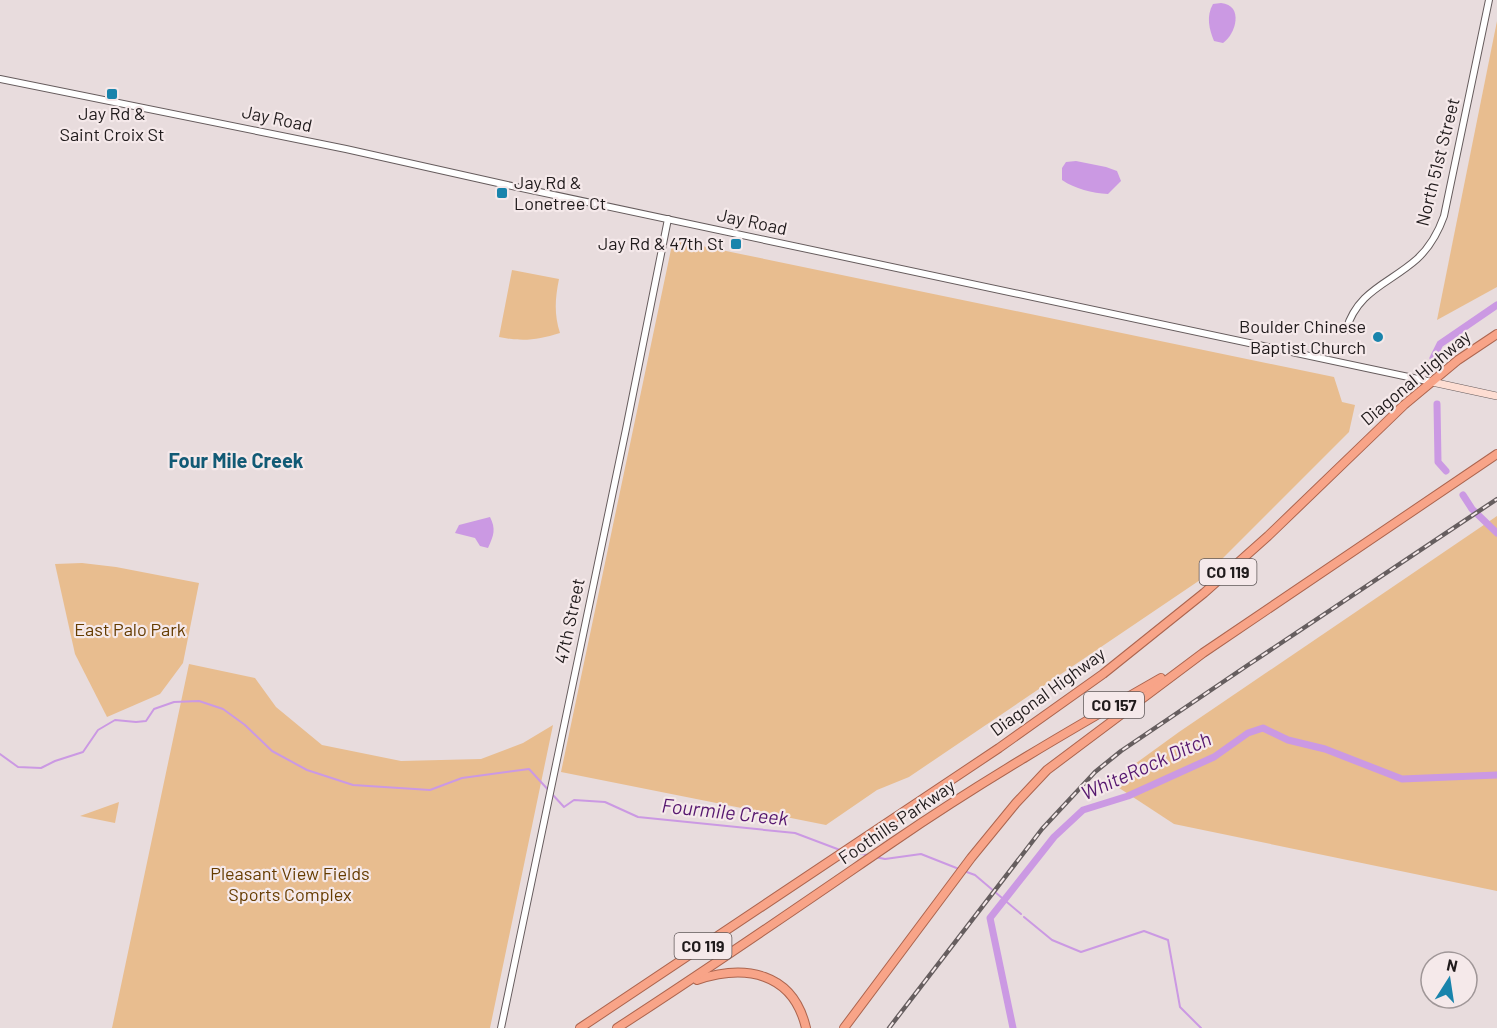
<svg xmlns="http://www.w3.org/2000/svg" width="1497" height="1028" viewBox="0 0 1497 1028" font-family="Barlow,sans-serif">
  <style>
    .green { fill: #e8bd8f }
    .water { fill: #cb99e3 }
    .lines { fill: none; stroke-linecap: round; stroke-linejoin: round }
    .stream { stroke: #cb99e3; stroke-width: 2 }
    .canal { stroke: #cb99e3; stroke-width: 7 }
    .tertiary-casing { stroke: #665c5d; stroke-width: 8 }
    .secondary-casing { stroke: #665c5d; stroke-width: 8 }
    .trunk-casing { stroke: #ac654f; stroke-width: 10 }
    .tertiary { stroke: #fff; stroke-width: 6 }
    .secondary { stroke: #fdddd2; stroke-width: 7 }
    .trunk { stroke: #f8a488; stroke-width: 8 }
    .rail-casing { stroke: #665e5f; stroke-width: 4.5 }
    .rail { stroke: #f5e9ea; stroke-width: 2; stroke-dasharray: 7; stroke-linecap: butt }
    .poi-dot { fill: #1984ac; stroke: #f5e9ea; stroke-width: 2 }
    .labels { text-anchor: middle; stroke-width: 4.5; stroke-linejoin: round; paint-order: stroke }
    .shield { fill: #f5e9ea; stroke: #60595a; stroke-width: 1.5 }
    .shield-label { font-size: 16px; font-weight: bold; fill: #201b1c }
    .poi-label { font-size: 18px; fill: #201b1c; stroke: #f5e9ea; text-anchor: end }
    .street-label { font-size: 18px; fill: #201b1c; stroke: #f5e9ea }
    .park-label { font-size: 18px; fill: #663c00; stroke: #f5e9ea }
    .neighbourhood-label { font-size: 20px; font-weight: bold; fill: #125a75; stroke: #f5e9ea }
    .water-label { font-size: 20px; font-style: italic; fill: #56176f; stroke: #f5e9ea }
  </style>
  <rect width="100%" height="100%" fill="#e8dcdd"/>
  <g class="green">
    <path d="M1497 21V287L1437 320Z"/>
    <path d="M673 240 1334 377 1342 402 1355 405 1349 432 1203 578 909 777 877 790 826 825 561 772Z"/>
    <path d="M512 270 559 279C555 299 554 314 560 333 537 340 523 342 499 337Z"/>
    <path d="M1497 516V891L1174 824 1110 782 1179 732Z"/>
    <path d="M82 563 116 567 199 583 183 663 160 694 107 717 75 654 55 564Z"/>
    <path d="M189 664 255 678 276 707 322 745 401 761 481 759 523 743 553 725 490 1028H112Z"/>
    <path d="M119 802 115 823 80 816Z"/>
  </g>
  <g class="water">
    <path d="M1221 3C1244 5 1236 34 1223 43L1214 41C1209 29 1206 16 1213 4Z"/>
    <path d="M1076 161 1106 167 1117 171 1121 181 1108 194C1092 193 1075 189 1062 180V168L1066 162Z"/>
    <path d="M490 517C496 529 494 535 488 548L480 546 475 538 455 533 459 525Z"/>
  </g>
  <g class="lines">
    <g class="stream">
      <path d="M0 754 18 767 41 768 55 761 83 752 98 730 115 720 136 722 146 721 154 709 174 702 199 701 223 709 245 725 272 751 307 770 353 785 430 790 462 778 529 769 564 807 574 800 605 802 638 817 795 833 840 850"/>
      <path d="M849 851 867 855"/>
      <path d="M875 857 885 859 921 854 959 869"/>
      <path d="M964 871 975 875 1021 914"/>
      <path d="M1024 917 1052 940 1081 952 1144 931 1168 940 1180 1007 1201 1028"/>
    </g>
    <g class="canal">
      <path d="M1433 358 1440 344 1497 305"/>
      <path d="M1437 404 1438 462 1446 471"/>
      <path d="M1463 495 1472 509 1497 533"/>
      <path d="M1013 1028 990 918 1054 837 1083 810 1128 796 1214 757 1248 733 1263 728 1288 740 1325 749 1402 779 1497 775"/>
    </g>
    <g class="tertiary-casing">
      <g id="tertiary">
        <path d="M0 79 346 149 507 185 1432 382"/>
        <path d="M1346 330C1358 290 1389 284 1417 259 1430 247 1438 233 1444 216L1489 0"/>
        <path d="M501 1028 626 429 668 219"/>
      </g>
    </g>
    <g class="secondary-casing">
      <path id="secondary" d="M1432 382 1497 396"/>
    </g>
    <g class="trunk-casing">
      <g id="trunk">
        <path d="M697 980C745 964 793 972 806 1028"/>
        <path d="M580 1028 999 748 1103 674 1204 593 1268 536 1404 405 1458 360 1497 334"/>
        <path d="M617 1028C710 968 801 905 893 842 979 783 1070 730 1161 678"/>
        <path d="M844 1028 971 858 1016 803 1047 770 1203 653 1497 454"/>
      </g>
    </g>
    <use href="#tertiary" class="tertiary"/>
    <use href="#secondary" class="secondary"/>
    <use href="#trunk" class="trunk"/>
    <g class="rail-casing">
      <path id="rail" d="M889 1028 1042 829 1095 772 1121 751 1248 665 1497 499"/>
    </g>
    <use href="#rail" class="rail"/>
  </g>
  <g class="poi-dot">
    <rect x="106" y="88" width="12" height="12" rx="3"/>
    <rect x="496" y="187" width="12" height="12" rx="3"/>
    <rect x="730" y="238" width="12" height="12" rx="3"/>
    <circle cx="1378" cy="337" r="6"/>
  </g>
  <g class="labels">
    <g class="shield">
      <rect x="1199.5" y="559" width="57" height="26" rx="4.5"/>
      <rect x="1084" y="692" width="60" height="26" rx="4.5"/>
      <rect x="674.5" y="933" width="57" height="26" rx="4.5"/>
    </g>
    <g class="shield-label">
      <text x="1228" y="578">CO 119</text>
      <text x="1114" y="711">CO 157</text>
      <text x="703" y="952">CO 119</text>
    </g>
    <g class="poi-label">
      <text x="112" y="120" text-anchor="middle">Jay Rd &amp;<tspan x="112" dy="21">Saint Croix St</tspan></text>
      <text x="514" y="189" text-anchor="start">Jay Rd &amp;<tspan x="514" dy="21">Lonetree Ct</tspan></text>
      <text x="724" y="250">Jay Rd &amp; 47th St</text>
      <text x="1366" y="333">Boulder Chinese<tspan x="1366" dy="21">Baptist Church</tspan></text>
    </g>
    <g class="street-label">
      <text transform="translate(277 119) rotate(12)" y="6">Jay Road</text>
      <text transform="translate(1438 162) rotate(-76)" y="6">North 51st Street</text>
      <text transform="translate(752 222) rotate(12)" y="6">Jay Road</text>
      <text transform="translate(1416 378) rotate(-40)" y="6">Diagonal Highway</text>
      <text transform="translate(570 621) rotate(-78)" y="6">47th Street</text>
      <text transform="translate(1048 692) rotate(-36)" y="6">Diagonal Highway</text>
      <text transform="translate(897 822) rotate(-34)" y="6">Foothills Parkway</text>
    </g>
    <g class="park-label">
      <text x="130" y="636">East Palo Park</text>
      <text x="290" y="880">Pleasant View Fields<tspan x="290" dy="21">Sports Complex</tspan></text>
    </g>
    <g class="neighbourhood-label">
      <text x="236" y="468">Four Mile Creek</text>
    </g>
    <g class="water-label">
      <text transform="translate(1146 766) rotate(-24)" y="7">WhiteRock Ditch</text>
      <text transform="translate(725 812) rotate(6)" y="7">Fourmile Creek</text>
    </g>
  </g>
  <g transform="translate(1449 980) rotate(12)"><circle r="28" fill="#f5e9ea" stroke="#a09798" stroke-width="1.5"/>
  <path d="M0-4.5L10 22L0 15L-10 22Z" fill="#1984ac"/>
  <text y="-9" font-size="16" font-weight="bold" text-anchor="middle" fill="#201b1c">N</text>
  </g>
</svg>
